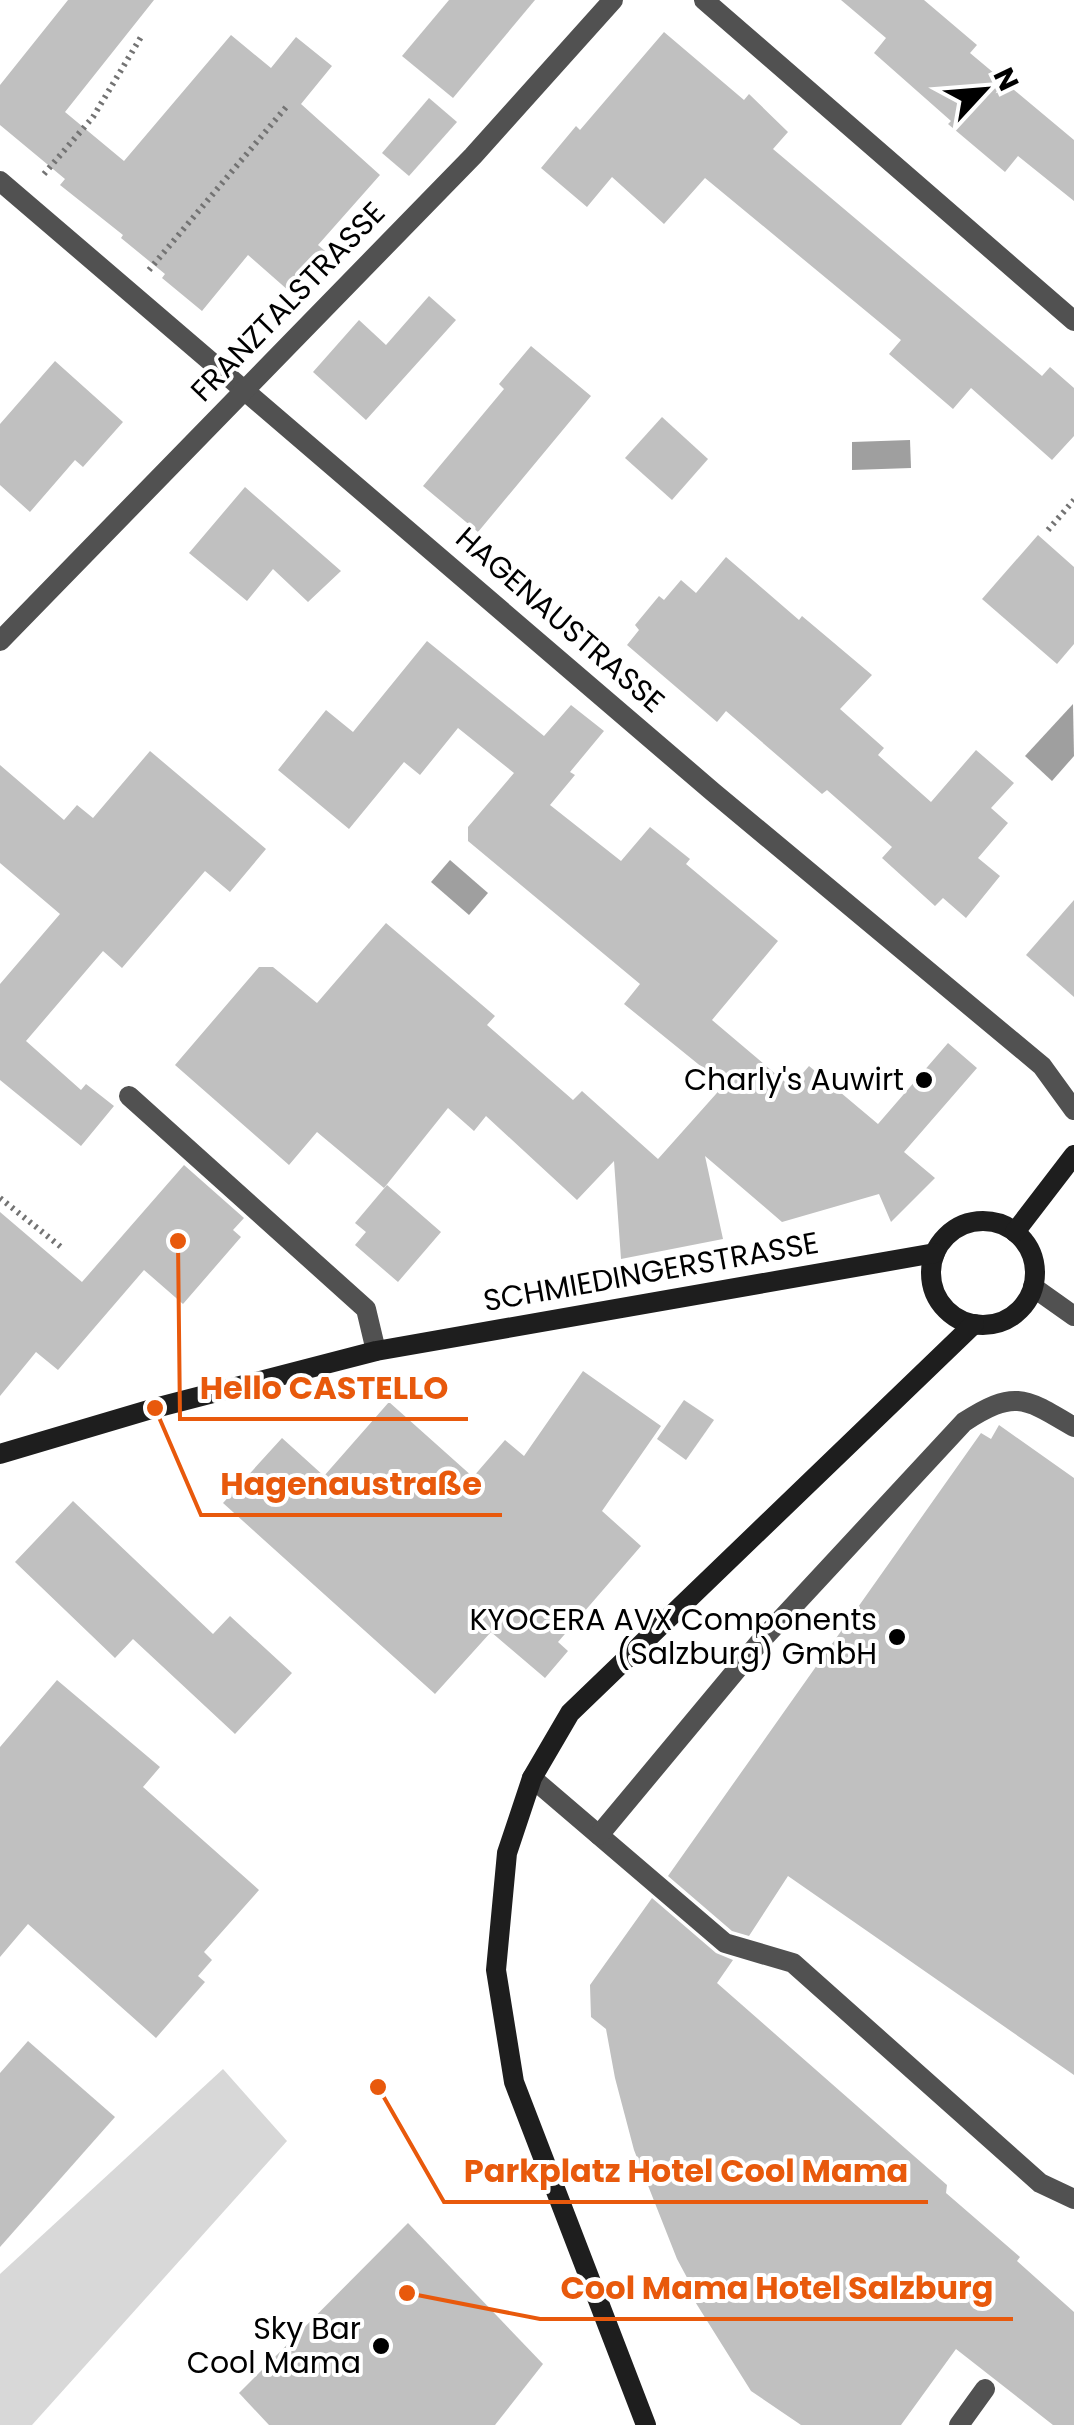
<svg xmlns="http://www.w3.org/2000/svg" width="1074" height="2425" viewBox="0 0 1074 2425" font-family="Poppins,sans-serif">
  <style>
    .green { fill: #d8d8d8 }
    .water { fill: #9f9f9f }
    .building { fill: #c0c0c0 }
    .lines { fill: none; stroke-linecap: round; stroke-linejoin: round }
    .path { stroke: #737373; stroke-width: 6; stroke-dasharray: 2.5 5; stroke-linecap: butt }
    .lane { stroke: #515151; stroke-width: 20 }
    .street { stroke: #515151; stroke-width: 20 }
    .secondary { stroke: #1e1e1e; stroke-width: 20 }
    .poi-dot { fill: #000; stroke: #fff; stroke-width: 4 }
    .labels { text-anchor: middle; stroke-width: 8; stroke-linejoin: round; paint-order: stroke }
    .street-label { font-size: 30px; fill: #000; stroke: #fff }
    .poi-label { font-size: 30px; fill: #000; stroke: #fff; text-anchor: end }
    .leader { fill: none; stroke: #e8590c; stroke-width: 4 }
    .callout-dot { fill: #e8590c; stroke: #fff; stroke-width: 4 }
    .callout-label { font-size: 32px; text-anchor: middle; font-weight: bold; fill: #e8590c; stroke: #fff; stroke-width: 8; stroke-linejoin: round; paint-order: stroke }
  </style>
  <rect width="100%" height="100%" fill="#fff"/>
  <path class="green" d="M223 2069 287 2141 32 2425H0V2274Z"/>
  <g class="water">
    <path d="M910 440 911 468 852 470V442Z"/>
    <path d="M1073 704 1074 756 1052 781 1025 756Z"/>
    <path d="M450 860 488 893 469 915 431 882Z"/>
  </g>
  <g class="building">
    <path d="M68 0H154L65 112 124 161 231 35 271 68 296 37 332 66 301 104 380 175 318 245 325 251 289 291 248 255 202 311 162 278 165 274 121 238 123 235 60 185 65 179 0 125V85Z"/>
    <path d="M449 0H535L453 98 402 56Z"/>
    <path d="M841 0H924L977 45 970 53 1074 140V201L1018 156 1005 172 948 124 951 121 874 53 886 38Z"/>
    <path d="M664 32 744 100 749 94 788 132 773 149 1042 376 1050 367 1074 388V436L1052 460 971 388 953 409 889 354 901 340 705 178 664 224 612 177 587 207 541 168 576 126 580 130Z"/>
    <path d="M429 98 457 122 409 176 382 153Z"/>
    <path d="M429 296 456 320 366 420 313 372 359 320 386 345Z"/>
    <path d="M531 346 591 396 478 532 423 486 504 389 499 384Z"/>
    <path d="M55 361 123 422 83 467 75 460 30 512 0 485V424Z"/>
    <path d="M662 417 708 459 672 500 625 458Z"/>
    <path d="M245 487 341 571 308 602 273 569 247 601 189 553Z"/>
    <path d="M1038 535 1074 567V644L1057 664 982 599Z"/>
    <path d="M726 557 799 620 802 616 872 675 840 709 884 748 878 755 931 802 976 750 1014 783 991 808 1008 823 978 858 1000 876 966 918 943 898 935 906 882 858 892 847 827 790 822 794 726 711 717 722 627 645 639 630 635 625 659 596 664 600 681 580 696 593Z"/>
    <path d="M427 641 544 736 571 705 604 731 570 772 575 775 550 805 621 861 650 827 690 859 686 864 778 941 712 1020 791 1087 809 1066 878 1124 948 1043 977 1068 904 1152 935 1178 891 1222 879 1194 782 1222 705 1156 723 1239 621 1259 614 1161 577 1200 486 1116 474 1131 448 1108 384 1188 317 1132 289 1165 175 1065 259 967H273L317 1003 386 923 495 1016 487 1025 573 1100 582 1091 658 1159 724 1085 624 1004 640 984 468 841V827L514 773 458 728 420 775 404 762 349 829 278 770 326 710 353 732Z"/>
    <path d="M150 751 266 849 230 892 205 871 122 968 103 951 26 1041 81 1090 86 1084 114 1106 81 1146 0 1080V984L60 914 0 863V765L64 820 77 805 93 818Z"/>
    <path d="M1074 900V997L1026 955Z"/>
    <path d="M184 1165 244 1218 233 1230 241 1237 183 1304 144 1270 58 1370 36 1352 0 1396V1212L82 1282Z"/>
    <path d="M387 1185 441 1232 398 1282 355 1245 366 1232 355 1223Z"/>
    <path d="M583 1371 661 1426 602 1511 641 1546 558 1642 568 1651 545 1678 491 1632 435 1694 223 1503 282 1438 324 1476 389 1402 473 1477 505 1440 524 1456Z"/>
    <path d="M684 1400 714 1420 686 1460 657 1439Z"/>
    <path d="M999 1425 1074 1478V2075L788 1876 749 1936 732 1931 668 1876 981 1433 991 1439Z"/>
    <path d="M73 1501 213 1634 230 1616 292 1673 235 1734 133 1639 115 1658 15 1562Z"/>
    <path d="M57 1680 160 1767 143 1787 259 1890 204 1952 212 1960 198 1976 205 1982 156 2038 28 1924 0 1957V1747Z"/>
    <path d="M652 1898 716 1953 733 1960 717 1983 947 2185 946 2193 1020 2257 1017 2261 1074 2312V2425H1053L956 2349 901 2425H801L751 2391 694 2300 698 2298 677 2259 634 2150 615 2078 606 2029 591 2017 590 1985Z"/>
    <path d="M28 2041 115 2117 0 2247V2073Z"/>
    <path d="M408 2223 543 2364 495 2425H269L239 2393Z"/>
  </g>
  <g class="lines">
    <g class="path">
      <path d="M44 174 93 117 141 37"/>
      <path d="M149 270 287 106"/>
      <path d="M1048 530 1074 500"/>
      <path d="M0 1198 61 1247"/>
    </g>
    <g class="lane">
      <path d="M129 1096 366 1309 376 1351"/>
      <path d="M532 1778 725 1943 793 1963 1040 2183 1074 2199"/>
      <path d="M599 1835 759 1643 964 1422C1015 1389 1025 1398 1074 1427"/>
      <path d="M959 2425 985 2389"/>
    </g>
    <g class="street">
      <path d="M704 0 1074 321"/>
      <path d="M0 181 713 792 1042 1066 1074 1110"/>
      <path d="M0 641 473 156 613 0"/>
      <path d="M1033 1287 1074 1316"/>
    </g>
    <g class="secondary">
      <circle cx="983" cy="1273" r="52"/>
      <path d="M1015 1232 1074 1155"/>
      <path d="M0 1454 155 1408 376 1351 935 1253"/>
      <path d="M646 2425 514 2082 496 1970 507 1853 532 1778 570 1713 974 1324"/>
    </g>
  </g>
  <g class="poi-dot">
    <circle cx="924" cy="1080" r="10"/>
    <circle cx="897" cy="1637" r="10"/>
    <circle cx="381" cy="2346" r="10"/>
  </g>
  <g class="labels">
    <g class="street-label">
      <text transform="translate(288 302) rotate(-46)" y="10">FRANZTALSTRASSE</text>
      <text transform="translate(560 620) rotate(41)" y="10">HAGENAUSTRASSE</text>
      <text transform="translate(651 1272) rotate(-10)" y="10">SCHMIEDINGERSTRASSE</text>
    </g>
    <g class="poi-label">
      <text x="904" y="1090">Charly's Auwirt</text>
      <text x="877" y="1630">KYOCERA AVX Components<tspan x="877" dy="34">(Salzburg) GmbH</tspan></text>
      <text x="361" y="2339">Sky Bar<tspan x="361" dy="34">Cool Mama</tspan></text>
    </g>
  </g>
  <path class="leader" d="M178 1241L180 1419H468M155 1408L201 1515H502M378 2087L444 2202H928M407 2293L540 2319H1013"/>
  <g class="callout-dot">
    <circle cx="178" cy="1241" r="10"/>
    <circle cx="155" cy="1408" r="10"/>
    <circle cx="378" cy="2087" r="10"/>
    <circle cx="407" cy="2293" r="10"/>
  </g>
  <g class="callout-label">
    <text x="324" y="1399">Hello CASTELLO</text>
    <text x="351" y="1495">Hagenaustraße</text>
    <text x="686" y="2182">Parkplatz Hotel Cool Mama</text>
    <text x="777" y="2299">Cool Mama Hotel Salzburg</text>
  </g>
  <g transform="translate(984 90) rotate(64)" stroke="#ffffff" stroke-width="8" paint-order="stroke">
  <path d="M0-8L18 38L0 25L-18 38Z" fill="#000000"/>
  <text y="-15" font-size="28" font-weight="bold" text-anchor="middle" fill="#000000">N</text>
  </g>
</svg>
